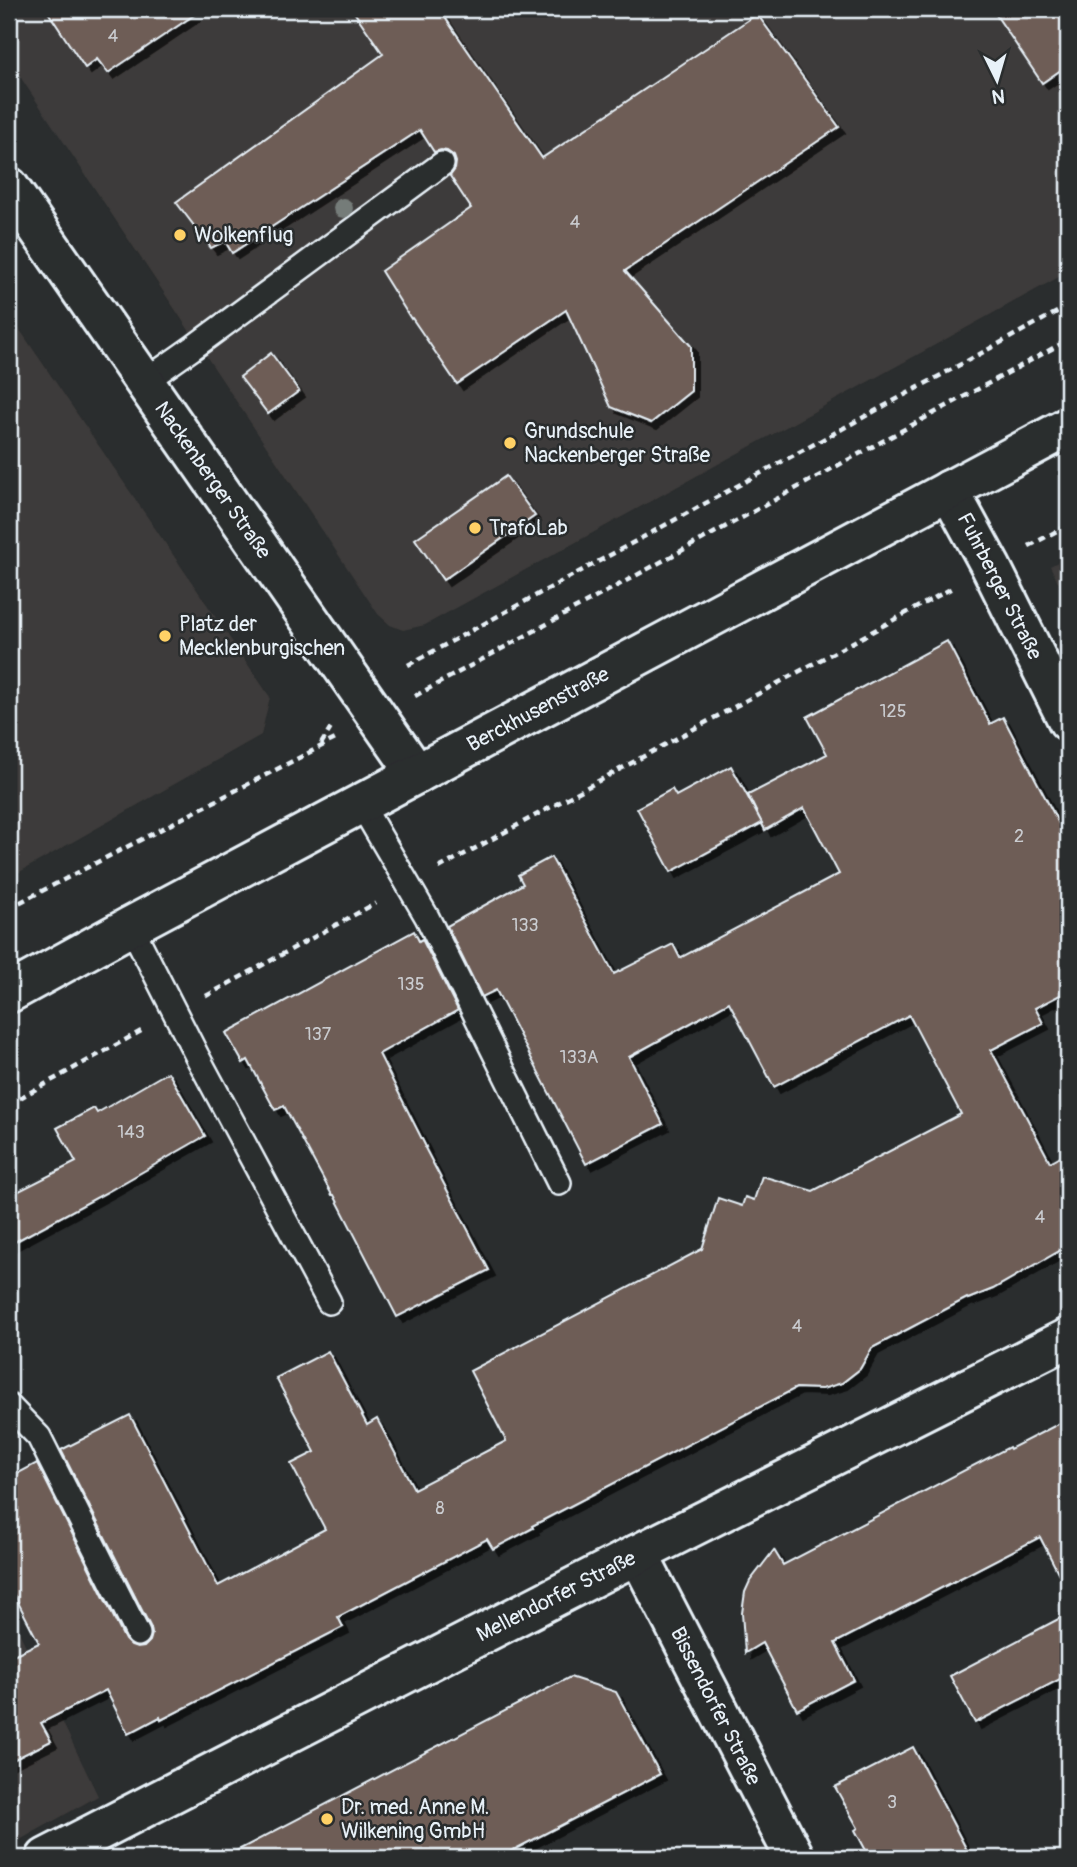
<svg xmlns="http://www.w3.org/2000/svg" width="1077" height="1867" viewBox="0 0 1077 1867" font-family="Pangolin,sans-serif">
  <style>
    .built { fill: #3e3b3a }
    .building { fill: #6e5d56; stroke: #e8f1f8; stroke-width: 2; filter: url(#shadow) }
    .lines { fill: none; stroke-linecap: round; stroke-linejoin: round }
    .lane-casing { stroke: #e8f1f8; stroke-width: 28 }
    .street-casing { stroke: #e8f1f8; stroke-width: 44 }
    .secondary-casing { stroke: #e8f1f8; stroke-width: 44 }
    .path { stroke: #e8f1f8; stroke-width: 4.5; stroke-dasharray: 7 5; stroke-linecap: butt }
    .lane { stroke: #2a2d2e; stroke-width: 23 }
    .street { stroke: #2a2d2e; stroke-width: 38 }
    .secondary { stroke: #2a2d2e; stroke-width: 38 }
    .tree { fill: #747b79 }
    .poi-dot { fill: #ffd166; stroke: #2a2d2e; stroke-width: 2.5 }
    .labels { text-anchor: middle; stroke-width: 5; stroke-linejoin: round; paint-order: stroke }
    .number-label { font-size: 18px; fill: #caccd0 }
    .poi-label { font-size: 21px; fill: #e8f1f8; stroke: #2a2d2e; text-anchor: start }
    .street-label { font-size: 21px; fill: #e8f1f8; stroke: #2a2d2e }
  </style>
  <defs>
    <filter id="shadow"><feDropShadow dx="6" dy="6" stdDeviation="0" flood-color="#0009"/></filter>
  </defs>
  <rect width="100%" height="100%" fill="#2a2d2e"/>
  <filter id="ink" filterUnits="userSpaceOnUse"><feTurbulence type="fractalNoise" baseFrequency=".0143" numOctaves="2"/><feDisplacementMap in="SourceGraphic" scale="14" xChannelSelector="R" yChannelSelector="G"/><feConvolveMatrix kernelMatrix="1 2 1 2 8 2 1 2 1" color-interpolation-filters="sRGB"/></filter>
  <g filter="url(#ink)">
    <g class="built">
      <path d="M9 9H1068V272L425 625 403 630 390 625 378 614 9 60Z"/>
      <path d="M9 314 270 697 261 735 9 878Z"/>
      <path d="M1068 557V601L1050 566Z"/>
      <path d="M9 1611 98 1796 9 1846Z"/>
    </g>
    <g class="building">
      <path d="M46 9H203L108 73 97 59 85 68Z"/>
      <path d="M352 9H439L542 158 757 14 839 127 625 271 691 346V391L651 423 611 407 566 310 457 384 412 318 411 319 381 271 471 208 450 176 455 169 456 162 454 156 447 151 441 150 434 152 420 130 232 253 225 241 211 248 176 202 383 54Z"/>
      <path d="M992 9H1068V65L1042 83Z"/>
      <path d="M271 353 299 391 268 414 240 377Z"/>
      <path d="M506 476 535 516 443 580 415 539Z"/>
      <path d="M947 641 990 724 1003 717 1068 841V991L1035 1008 1043 1023 991 1050 1050 1162 1068 1152V1246L993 1289 968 1299 967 1298 872 1348 860 1369 842 1383 822 1389 796 1388 532 1526 533 1528 493 1549 487 1539 338 1617 343 1627 161 1720 160 1717 128 1734 106 1690 41 1723 51 1741 9 1762V1657L39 1643 9 1585V1478L37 1463 125 1640 131 1646 137 1648 144 1647 150 1641 152 1634 151 1628 61 1450 130 1415 218 1586 325 1529 291 1464 315 1452 276 1378 328 1351 367 1425 377 1419 414 1489 506 1441 470 1371 702 1249 718 1198 742 1206 745 1197 754 1200 762 1176 813 1191 961 1114 909 1015 774 1087 729 1002 629 1057 663 1124 586 1164 496 990 482 997 447 926 523 884 518 875 551 857 614 974 673 944 680 958 839 874 804 808 765 830 748 795 827 754 807 717Z"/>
      <path d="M731 766 762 823 671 872 637 808 672 789 676 796Z"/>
      <path d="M414 931 419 941 422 939 458 1010 379 1054 426 1147 425 1148 489 1270 397 1317 334 1195H332L284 1106 275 1110 248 1060 243 1063 226 1033Z"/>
      <path d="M168 1072 205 1136 109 1191 9 1245V1196L76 1162 57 1128 94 1108 97 1113Z"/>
      <path d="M1068 1419V1592L1040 1537 835 1643 854 1680 797 1710 762 1643 745 1653 742 1613 745 1592 750 1581 774 1550 783 1565 1009 1447 1010 1449Z"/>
      <path d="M1068 1614V1675L975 1723 950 1676Z"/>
      <path d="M570 1677 616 1692 660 1774 498 1858H223Z"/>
      <path d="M913 1747 971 1858H870L855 1830 858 1828 835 1787Z"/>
    </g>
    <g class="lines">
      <g class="lane-casing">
        <g id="lane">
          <path d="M144 382 191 349 442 164"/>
          <path d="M361 804 427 917 559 1183"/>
          <path d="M131 926 197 1056 329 1302"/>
          <path d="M9 1406 39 1437 138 1634"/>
        </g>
      </g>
      <g class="street-casing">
        <g id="street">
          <path d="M9 187 417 774"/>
          <path d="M949 490 991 567 1068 721"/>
          <path d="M638 1554 795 1858"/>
          <path d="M46 1858 638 1554 1068 1338"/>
        </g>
      </g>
      <g class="secondary-casing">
        <path id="secondary" d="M9 993 131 926 1068 427"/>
      </g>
      <g class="path">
        <path d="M1029 546 1068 525"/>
        <path d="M408 665 1068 306"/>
        <path d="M415 696 1068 340"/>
        <path d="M321 744 331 728"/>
        <path d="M439 868 954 587"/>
        <path d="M9 908 339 737"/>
        <path d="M206 996 376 903"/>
        <path d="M9 1104 143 1030"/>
      </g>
      <use href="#lane" class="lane"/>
      <use href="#street" class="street"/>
      <use href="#secondary" class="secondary"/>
    </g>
    <circle class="tree" cx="343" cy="208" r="10"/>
  </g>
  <g class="poi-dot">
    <circle cx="180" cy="235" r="7"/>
    <circle cx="510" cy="443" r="7"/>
    <circle cx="475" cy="528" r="7"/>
    <circle cx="165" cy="636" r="7"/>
    <circle cx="327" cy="1819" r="7"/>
  </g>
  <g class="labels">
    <g class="number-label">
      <text x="113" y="42">4</text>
      <text x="575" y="228">4</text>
      <text x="893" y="717">125</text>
      <text x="1019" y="842">2</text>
      <text x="525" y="931">133</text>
      <text x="411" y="990">135</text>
      <text x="318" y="1040">137</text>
      <text x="579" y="1063">133A</text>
      <text x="131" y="1138">143</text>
      <text x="1040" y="1223">4</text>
      <text x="797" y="1332">4</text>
      <text x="440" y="1514">8</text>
      <text x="892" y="1808">3</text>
    </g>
    <g class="poi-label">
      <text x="194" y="242">Wolkenflug</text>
      <text x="524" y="438">Grundschule<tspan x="524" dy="24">Nackenberger Straße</tspan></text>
      <text x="489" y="535">TrafoLab</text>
      <text x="179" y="631">Platz der<tspan x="179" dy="24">Mecklenburgischen</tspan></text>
      <text x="341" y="1814">Dr. med. Anne M.<tspan x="341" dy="24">Wilkening GmbH</tspan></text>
    </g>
    <g class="street-label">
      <text transform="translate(213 480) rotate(55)" y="7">Nackenberger Straße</text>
      <text transform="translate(1000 586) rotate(63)" y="7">Fuhrberger Straße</text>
      <text transform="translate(538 709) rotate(-28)" y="7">Berckhusenstraße</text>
      <text transform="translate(556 1596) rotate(-27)" y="7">Mellendorfer Straße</text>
      <text transform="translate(716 1706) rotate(63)" y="7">Bissendorfer Straße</text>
    </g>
  </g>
  <rect width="1077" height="1867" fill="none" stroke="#2a2d2e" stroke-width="35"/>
  <rect x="18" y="18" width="1042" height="1832" fill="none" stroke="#e8f1f8" stroke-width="2.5" filter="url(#ink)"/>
  <g transform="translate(997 80) rotate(175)" stroke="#2a2d2e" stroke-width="5" paint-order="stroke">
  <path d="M0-5L12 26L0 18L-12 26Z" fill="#e8f1f8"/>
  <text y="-10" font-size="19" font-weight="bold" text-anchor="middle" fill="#e8f1f8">N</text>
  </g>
</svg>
